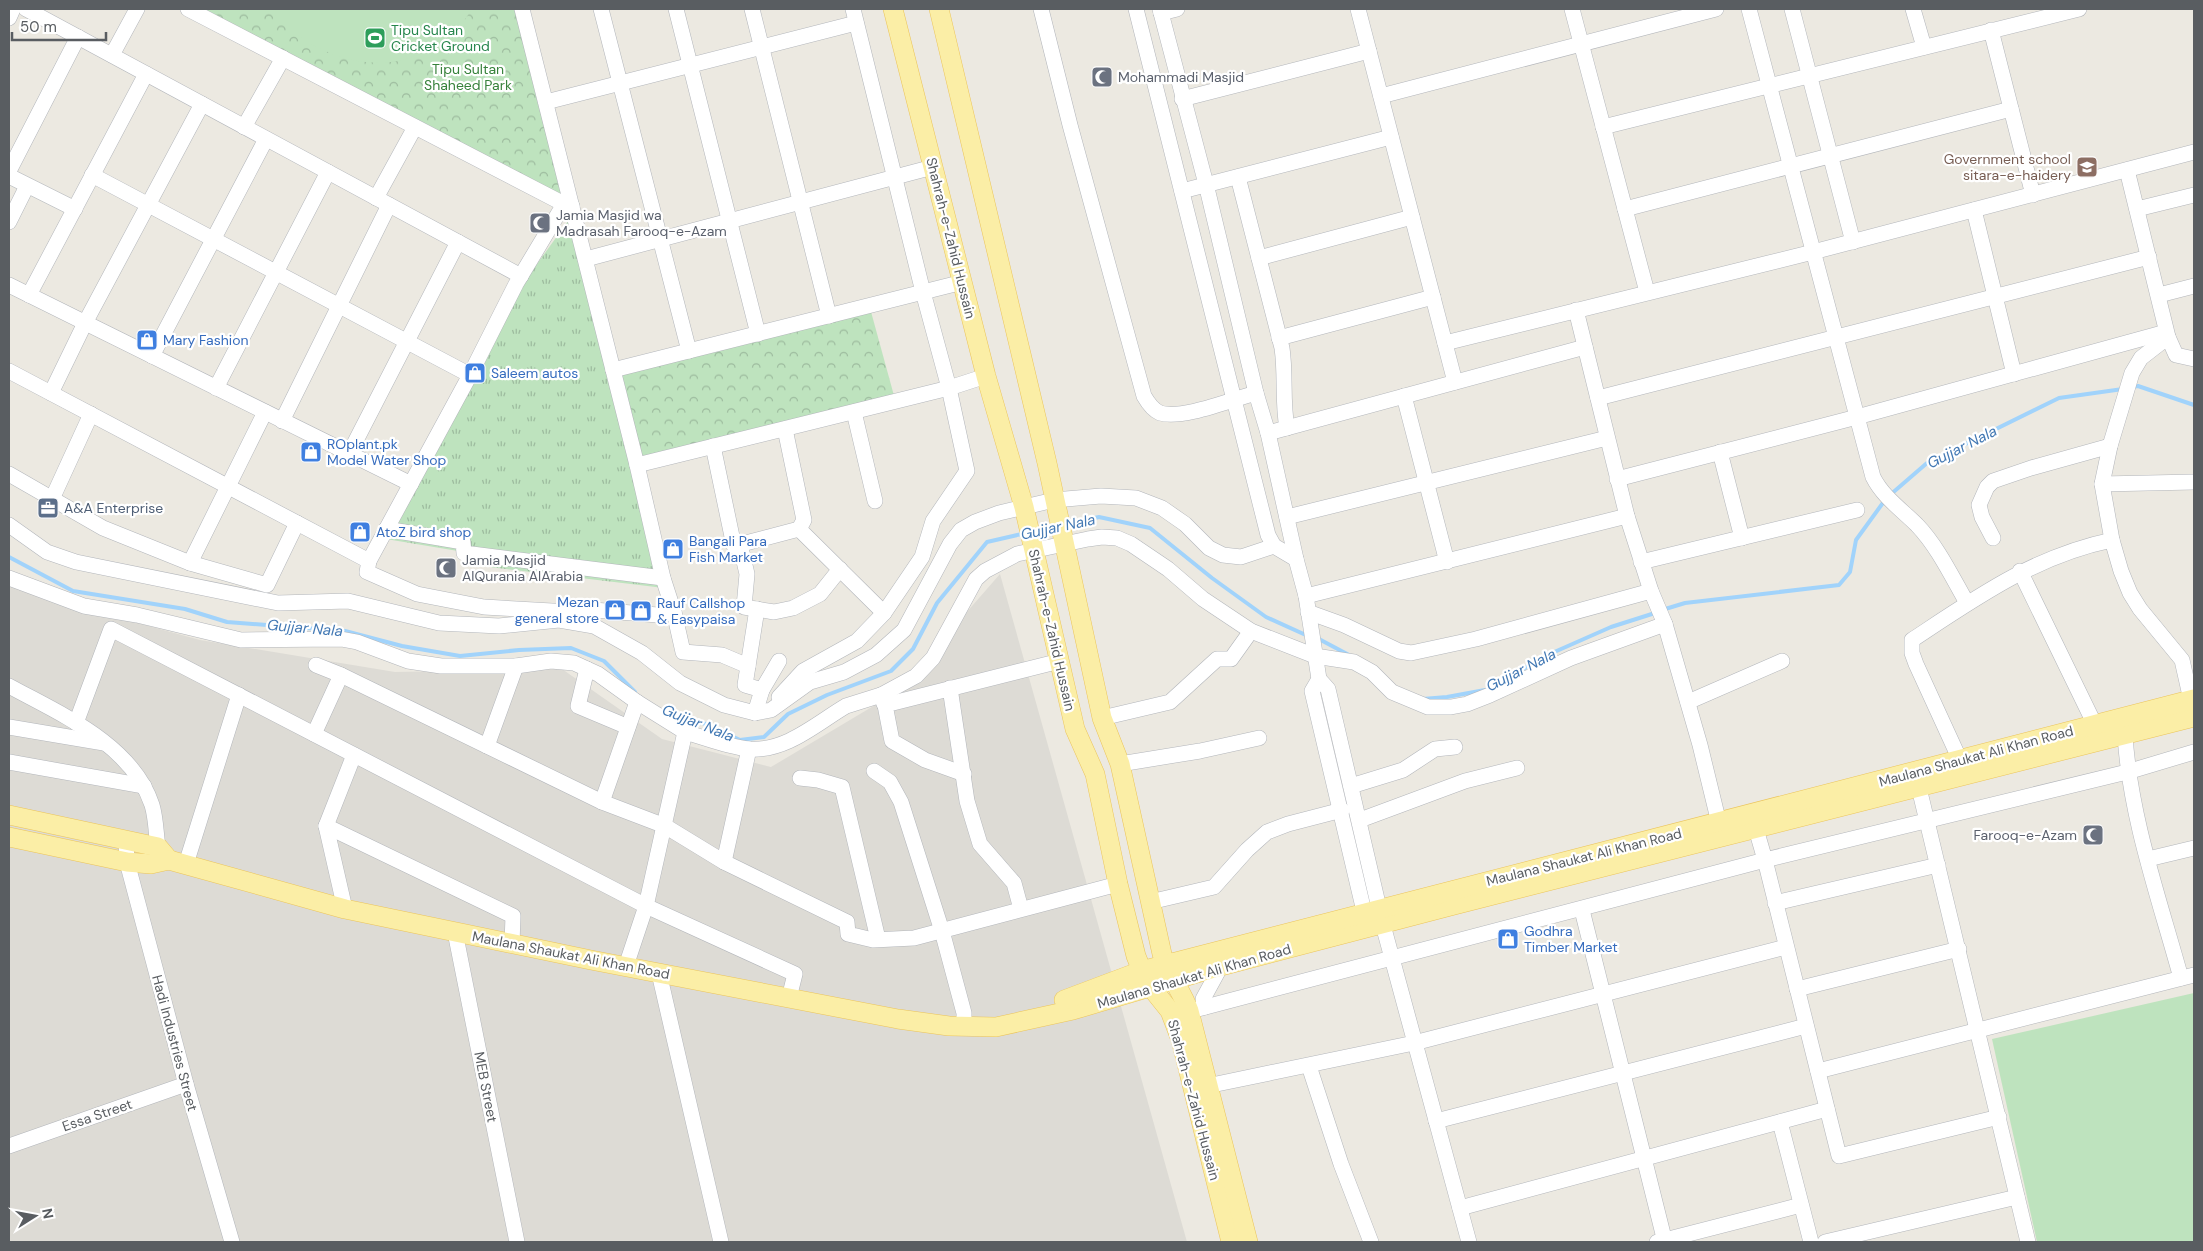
<svg xmlns="http://www.w3.org/2000/svg" width="2203" height="1251" viewBox="0 0 2203 1251" font-family="'DM Sans',sans-serif">
  <style>
    .industrial { fill: #dddbd5 }
    .grass { fill: url(#grass-tufts) }
    .park { fill: url(#park-crowns) }
    .pitch { fill: #bee3be }
    .lines { fill: none; stroke-linecap: round; stroke-linejoin: round }
    .stream { stroke: #a1d3fb; stroke-width: 4 }
    .minor-casing { stroke: #b3b6bb; stroke-width: 16 }
    .major-casing { stroke: #ebc45b; stroke-width: 20 }
    .minor { stroke: #fff; stroke-width: 15 }
    .major { stroke: #fbeea6; stroke-width: 19 }
    .labels { text-anchor: middle; stroke-width: 4.5; stroke-linejoin: round; paint-order: stroke }
    .leisure-label { font-size: 14px; fill: #27864d; stroke: #fff; text-anchor: start }
    .park-label { font-size: 14px; fill: #38823c; stroke: #fff }
    .worship-label { font-size: 14px; fill: #5b616d; stroke: #fff; text-anchor: start }
    .education-label { font-size: 14px; fill: #785e54; stroke: #fff; text-anchor: end }
    .street-label { font-size: 14px; fill: #595d61; stroke: #fff }
    .shop-label { font-size: 14px; fill: #366cbe; stroke: #fff; text-anchor: start }
    .service-label { font-size: 14px; fill: #4e5e75; stroke: #fff; text-anchor: start }
    .water-label { font-size: 15px; font-style: italic; fill: #4379b4; stroke: #fff }
  </style>
  <defs>
    <pattern id="grass-tufts" width="24" height="20" patternUnits="userSpaceOnUse" patternTransform="scale(1.25)"><rect width="24" height="20" fill="#bee3be"/><path d="M3 7l-1-3M5 7V3M7 7l1-3M15 17l-1-3M17 17v-4M19 17l1-3" fill="none" stroke="#9dbb9e"/></pattern>
    <pattern id="park-crowns" width="20" height="18" patternUnits="userSpaceOnUse" patternTransform="scale(1.25)"><rect width="20" height="18" fill="#bee3be"/><path d="M2 6a3 3 0 1 1 6 0M12 15a3 3 0 1 1 6 0" fill="none" stroke="#9dbb9e"/></pattern>
  </defs>
  <rect width="100%" height="100%" fill="#ece9e1"/>
  <path class="industrial" d="M1000 574 1187 1242H9V582L24 592 200 640 395 672 562 669 662 739 771 767 897 692Z"/>
  <path class="grass" d="M571 217 664 588 465 564 464 552 386 539 521 286Z"/>
  <g class="park">
    <path d="M195 9H522L572 206Z"/>
    <path d="M870 308 896 403 637 465 613 370Z"/>
  </g>
  <g class="pitch">
    <path d="M270 9H472C434 71 358 78 301 37 289 29 278 21 270 9Z"/>
    <path d="M2194 993V1242H2037L1992 1039Z"/>
  </g>
  <g class="lines">
    <g class="stream">
      <path d="M2132 387 2138 386 2194 405"/>
      <path d="M1890 495 1927 463 2059 398 2123 389"/>
      <path d="M1067 524 1099 517 1150 528 1212 578 1266 617 1308 636"/>
      <path d="M1035 531 1055 527"/>
      <path d="M9 557 73 591 185 609 227 622 345 631 402 646 460 656 519 650 571 648 604 661 635 692"/>
      <path d="M1662 610 1685 603 1839 585 1850 572 1856 540 1885 500"/>
      <path d="M1317 638 1349 655"/>
      <path d="M1496 685 1543 657 1611 627 1655 613"/>
      <path d="M1423 699 1447 697 1485 690"/>
      <path d="M668 714 706 724 740 740 764 737 788 714 827 695 891 671 913 649 937 603 987 542 1026 533"/>
    </g>
    <g class="minor-casing">
      <g id="minor">
        <path d="M26 9 521 276"/>
        <path d="M188 9 564 204 572 206"/>
        <path d="M522 9 637 465 949 388 986 376"/>
        <path d="M601 9 689 351"/>
        <path d="M676 9 758 334"/>
        <path d="M752 9 829 316"/>
        <path d="M1041 9 1070 125 1144 396C1148 403 1153 410 1160 413 1182 420 1233 399 1256 393"/>
        <path d="M1136 9 1268 535 1274 546 1296 559"/>
        <path d="M1160 9 1206 184 1256 393 1268 433 1296 559 1306 596 1319 679 1328 689 1383 925 1469 1242"/>
        <path d="M1358 9 1455 382"/>
        <path d="M1572 9 1647 292"/>
        <path d="M1749 9 1873 477C1883 497 1902 510 1917 525 1938 547 1952 577 1967 603"/>
        <path d="M1792 9 1853 242"/>
        <path d="M1913 9 1924 47"/>
        <path d="M1161 13 1177 9"/>
        <path d="M9 18 13 9"/>
        <path d="M1991 30 2033 195"/>
        <path d="M112 55 137 9"/>
        <path d="M1381 96 1716 9"/>
        <path d="M1182 99 1369 51"/>
        <path d="M546 102 856 23"/>
        <path d="M244 127 283 58"/>
        <path d="M1603 127 2079 9"/>
        <path d="M2127 170 2168 337 2176 355 2194 359"/>
        <path d="M9 171 78 37"/>
        <path d="M92 175 470 375"/>
        <path d="M9 176 75 209"/>
        <path d="M1238 177 1282 348C1286 375 1282 401 1287 428"/>
        <path d="M1182 191 1391 137"/>
        <path d="M376 198 415 127"/>
        <path d="M564 204 516 284 470 375 369 561 367 572 417 594 484 607 570 612 593 610 658 615 674 612"/>
        <path d="M1625 209 2011 109"/>
        <path d="M2137 209 2194 195"/>
        <path d="M1974 210 2014 374"/>
        <path d="M9 222 27 186"/>
        <path d="M1259 258 1412 217"/>
        <path d="M586 259 933 167"/>
        <path d="M9 285 411 484"/>
        <path d="M29 295 146 74"/>
        <path d="M2159 295 2194 286"/>
        <path d="M1576 310 1627 516 1651 591 1665 624 1700 745 1719 823"/>
        <path d="M2168 337 2141 358 2132 373 2110 446 2102 484 2112 540 2121 571 2130 593 2140 609 2182 660 2191 700"/>
        <path d="M1279 338 1433 297"/>
        <path d="M1445 343 1813 252 2194 152"/>
        <path d="M152 356 266 139"/>
        <path d="M613 370 963 282"/>
        <path d="M9 371 369 561"/>
        <path d="M216 388 328 172"/>
        <path d="M51 393 85 323 202 104"/>
        <path d="M1404 396 1447 562"/>
        <path d="M1598 398 2149 257"/>
        <path d="M854 412 875 501"/>
        <path d="M282 421 389 205"/>
        <path d="M1268 433 1585 347"/>
        <path d="M713 446 734 546 799 529 804 520 785 429"/>
        <path d="M1720 452 1742 538"/>
        <path d="M349 454 458 242"/>
        <path d="M637 465 663 578 674 612 683 652 722 655 748 666"/>
        <path d="M9 474 103 528 190 563 267 585 297 523"/>
        <path d="M1617 479 1857 417 2166 332"/>
        <path d="M2102 484 2194 482"/>
        <path d="M52 499 91 414"/>
        <path d="M1287 517 1607 438"/>
        <path d="M9 525 47 552 76 562 278 603 348 601 439 623 499 626 559 620 594 626 642 653 680 683 724 705 755 713 771 710 810 682 844 672 876 655 904 630 950 544 961 530 975 522 999 513 1054 500 1101 496 1136 498 1162 508 1185 524 1209 548 1223 555 1241 557 1274 546"/>
        <path d="M386 529 463 542 464 553 663 578"/>
        <path d="M799 529 884 613"/>
        <path d="M1993 538 1982 517 1979 505 1987 487 1993 481 2031 468 2110 446"/>
        <path d="M740 544 747 574 744 607 774 612 793 608 820 594 840 569"/>
        <path d="M1641 562 1857 510"/>
        <path d="M190 563 265 412"/>
        <path d="M2020 571 2095 725"/>
        <path d="M9 578 84 606 137 615 241 640 341 639 357 642 408 661 441 666H516L551 661 574 663 598 674 637 702 685 732 646 906 626 966"/>
        <path d="M1306 596 1627 516"/>
        <path d="M1308 612 1344 625 1399 651 1411 653 1476 639 1651 591"/>
        <path d="M316 665 341 675 602 802 665 826 724 862 847 922 848 934 873 940 914 938 1118 884"/>
        <path d="M587 669 578 706 628 727"/>
        <path d="M1319 679 1312 691 1367 924"/>
        <path d="M9 686C60 714 132 744 152 805 156 818 156 834 158 847"/>
        <path d="M950 688 967 801 980 844 1014 883 1021 909"/>
        <path d="M762 690 779 661"/>
        <path d="M881 695 916 676 933 658 976 579 985 571 1017 554 1088 539 1102 537 1117 538 1131 544 1168 569 1203 599 1251 631 1315 656 1354 662 1372 672 1392 692 1428 707H1451L1467 704 1490 695 1571 658 1665 624"/>
        <path d="M779 697 803 671 857 641 884 613 922 557 933 521 967 471 949 388 923 292 853 9"/>
        <path d="M1688 702 1782 661"/>
        <path d="M755 713 762 690 745 685 757 609"/>
        <path d="M1102 718 1170 702 1217 659H1231L1251 631"/>
        <path d="M76 723 111 629 646 906 795 974 789 998"/>
        <path d="M9 727 104 743"/>
        <path d="M685 732C706 738 728 747 749 749 786 752 817 723 846 706L881 695 884 704"/>
        <path d="M314 734 341 675"/>
        <path d="M2125 735C2130 817 2159 898 2181 978"/>
        <path d="M487 746 516 666"/>
        <path d="M1960 760 1916 664 1912 653V640C1977 597 2035 556 2112 540"/>
        <path d="M9 762 144 786"/>
        <path d="M1120 764 1200 751 1259 738"/>
        <path d="M874 771 890 782 901 802 942 931 964 1013V1025"/>
        <path d="M964 774 925 760 892 741 885 705 1060 661"/>
        <path d="M800 778 818 780 842 787 878 939"/>
        <path d="M1351 786 1403 770 1435 749 1455 747"/>
        <path d="M1919 788 2028 1242"/>
        <path d="M602 802 637 702"/>
        <path d="M1360 820 1465 781 1517 768"/>
        <path d="M326 826 513 916 512 944"/>
        <path d="M1756 829 1765 860 1839 1156 1999 1117"/>
        <path d="M126 841 127 862 186 1084 232 1242"/>
        <path d="M2148 859 2194 848"/>
        <path d="M724 862 749 749"/>
        <path d="M186 864 239 695"/>
        <path d="M1150 902 1214 887 1247 850 1267 832 1288 824 1342 810"/>
        <path d="M1775 903 1938 865"/>
        <path d="M345 909 326 826 354 755"/>
        <path d="M1582 910 1665 1242"/>
        <path d="M455 932 517 1242"/>
        <path d="M659 973 721 1242"/>
        <path d="M1797 989 1959 949"/>
        <path d="M1205 1007 1203 999 1221 966"/>
        <path d="M1179 1014 1765 860 2127 772 2194 752"/>
        <path d="M1309 1066 1341 1164 1371 1242"/>
        <path d="M1818 1071 2194 975"/>
        <path d="M1207 1086 1414 1043 1786 947"/>
        <path d="M1436 1121 1806 1026"/>
        <path d="M1780 1122 1811 1242"/>
        <path d="M9 1146 186 1084"/>
        <path d="M1460 1208 1827 1109"/>
        <path d="M1657 1242 1801 1205"/>
        <path d="M1825 1242 2017 1197"/>
      </g>
    </g>
    <g class="major-casing">
      <g id="major">
        <path d="M893 9 986 376 1024 507 1075 729 1095 774 1118 884 1136 956 1146 981 1170 1011 1181 1040 1231 1242"/>
        <path d="M939 9 1047 463 1102 718 1120 764 1162 954C1168 975 1182 991 1189 1011L1248 1242"/>
        <path d="M9 815 158 847 169 860"/>
        <path d="M9 837 127 862 151 864 169 860 345 909 591 960 898 1019 949 1026 996 1027 1073 1010 1221 966 1454 905 2194 717"/>
        <path d="M1064 1000 1141 971 2194 699"/>
      </g>
    </g>
    <use href="#minor" class="minor"/>
    <use href="#major" class="major"/>
  </g>
  <defs>
    <g id="stadium-square" transform="scale(1.125)"><rect x="-9" y="-9" width="18" height="18" rx="4" fill="#2e9e5b" stroke="#fff"/><path d="M0-5a6.5 5 0 1 0 0 10a6.5 5 0 1 0 0-10ZM-3.5-1.8h7v3.6h-7Z" fill="#fff"/></g>
    <g id="mosque-square" transform="scale(1.125)"><rect x="-9" y="-9" width="18" height="18" rx="4" fill="#6b7280" stroke="#fff"/><path d="M3.5-4.9A6 6 0 1 0 3.5 4.9A5 5 0 1 1 3.5-4.9Z" fill="#fff"/></g>
    <g id="school-square" transform="scale(1.125)"><rect x="-9" y="-9" width="18" height="18" rx="4" fill="#8d6e63" stroke="#fff"/><path d="M0-5L7-2L0 1L-7-2ZM-4 1L0 2.5L4 1V4Q0 6-4 4Z" fill="#fff"/></g>
    <g id="shop-square" transform="scale(1.125)"><rect x="-9" y="-9" width="18" height="18" rx="4" fill="#3f7fe0" stroke="#fff"/><path d="M-5-2.5h2.3a2.7 3.5 0 0 1 5.4 0H5L5.5 6h-11ZM-1.5-2.5h3a1.5 2.3 0 0 0-3 0Z" fill="#fff"/></g>
    <g id="office-square" transform="scale(1.125)"><rect x="-9" y="-9" width="18" height="18" rx="4" fill="#5c6f8a" stroke="#fff"/><path d="M-6-3h4V-5.5h4V-3h4V5H-6ZM-1-4.5V-3h2v-1.5ZM-6 0V1H6V0Z" fill="#fff"/></g>
  </defs>
  <g fill-rule="evenodd">
    <use href="#stadium-square" x="375" y="38"/>
    <use href="#mosque-square" x="1102" y="77"/>
    <use href="#school-square" x="2087" y="167"/>
    <use href="#mosque-square" x="540" y="223"/>
    <use href="#shop-square" x="147" y="340"/>
    <use href="#shop-square" x="475" y="373"/>
    <use href="#shop-square" x="311" y="452"/>
    <use href="#office-square" x="48" y="508"/>
    <use href="#shop-square" x="360" y="532"/>
    <use href="#shop-square" x="673" y="549"/>
    <use href="#mosque-square" x="446" y="568"/>
    <use href="#shop-square" x="615" y="610"/>
    <use href="#shop-square" x="641" y="611"/>
    <use href="#mosque-square" x="2093" y="835"/>
    <use href="#shop-square" x="1508" y="939"/>
  </g>
  <g class="labels">
    <g class="leisure-label">
      <text x="391" y="35">Tipu Sultan<tspan x="391" dy="16">Cricket Ground</tspan></text>
    </g>
    <g class="park-label">
      <text x="468" y="74">Tipu Sultan<tspan x="468" dy="16">Shaheed Park</tspan></text>
    </g>
    <g class="worship-label">
      <text x="1118" y="82">Mohammadi Masjid</text>
      <text x="556" y="220">Jamia Masjid wa<tspan x="556" dy="16">Madrasah Farooq-e-Azam</tspan></text>
      <text x="462" y="565">Jamia Masjid<tspan x="462" dy="16">AlQurania AlArabia</tspan></text>
      <text x="2077" y="840" text-anchor="end">Farooq-e-Azam</text>
    </g>
    <g class="education-label">
      <text x="2071" y="164">Government school<tspan x="2071" dy="16">sitara-e-haidery</tspan></text>
    </g>
    <g class="street-label">
      <text transform="translate(951 238) rotate(76)" y="5">Shahrah-e-Zahid Hussain</text>
      <text transform="translate(1052 630) rotate(77)" y="5">Shahrah-e-Zahid Hussain</text>
      <text transform="translate(1976 756) rotate(-15)" y="5">Maulana Shaukat Ali Khan Road</text>
      <text transform="translate(1584 857) rotate(-14)" y="5">Maulana Shaukat Ali Khan Road</text>
      <text transform="translate(571 955) rotate(11)" y="5">Maulana Shaukat Ali Khan Road</text>
      <text transform="translate(1194 976) rotate(-16)" y="5">Maulana Shaukat Ali Khan Road</text>
      <text transform="translate(175 1043) rotate(75)" y="5">Hadi Industries Street</text>
      <text transform="translate(486 1087) rotate(79)" y="5">MEB Street</text>
      <text transform="translate(1194 1100) rotate(75)" y="5">Shahrah-e-Zahid Hussain</text>
      <text transform="translate(97 1115) rotate(-19)" y="5">Essa Street</text>
    </g>
    <g class="shop-label">
      <text x="163" y="345">Mary Fashion</text>
      <text x="491" y="378">Saleem autos</text>
      <text x="327" y="449">ROplant.pk<tspan x="327" dy="16">Model Water Shop</tspan></text>
      <text x="376" y="537">AtoZ bird shop</text>
      <text x="689" y="546">Bangali Para<tspan x="689" dy="16">Fish Market</tspan></text>
      <text x="599" y="607" text-anchor="end">Mezan<tspan x="599" dy="16">general store</tspan></text>
      <text x="657" y="608">Rauf Callshop<tspan x="657" dy="16">&amp; Easypaisa</tspan></text>
      <text x="1524" y="936">Godhra<tspan x="1524" dy="16">Timber Market</tspan></text>
    </g>
    <g class="service-label">
      <text x="64" y="513">A&amp;A Enterprise</text>
    </g>
    <g class="water-label">
      <text transform="translate(1962 447) rotate(-27)" y="5">Gujjar Nala</text>
      <text transform="translate(1058 527) rotate(-12)" y="5">Gujjar Nala</text>
      <text transform="translate(305 628) rotate(5)" y="5">Gujjar Nala</text>
      <text transform="translate(1521 670) rotate(-27)" y="5">Gujjar Nala</text>
      <text transform="translate(698 723) rotate(22)" y="5">Gujjar Nala</text>
    </g>
  </g>
  <rect width="2203" height="1251" fill="none" stroke="#595d61" stroke-width="20"/>
  <g transform="translate(35 1216) rotate(79)" stroke="#ffffff" stroke-width="4" paint-order="stroke">
  <path d="M0-4L9 19L0 12L-9 19Z" fill="#595d61"/>
  <text y="-8" font-size="14" font-weight="bold" text-anchor="middle" fill="#595d61">N</text>
  </g>
  <path d="M12 32v8h94v-8" fill="none" stroke="#595d61" stroke-width="2.5"/>
  <text x="20" y="32" font-size="15" fill="#595d61" stroke="#ffffff" stroke-width="4" paint-order="stroke">50 m</text>
</svg>
